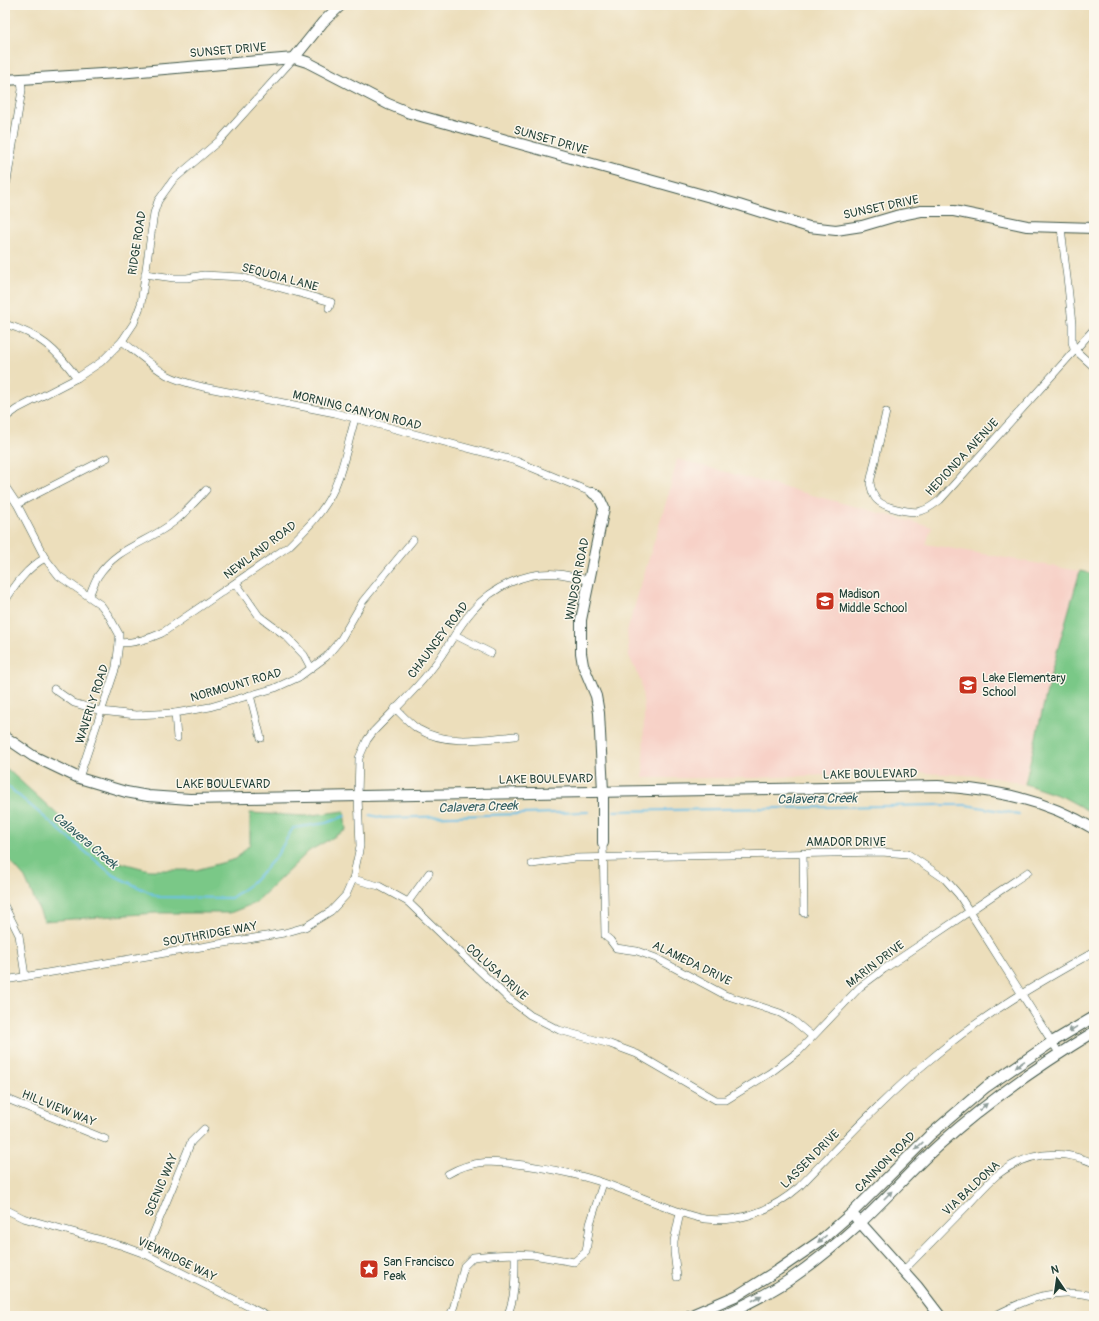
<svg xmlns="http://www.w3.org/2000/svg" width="1099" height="1321" viewBox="0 0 1099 1321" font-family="Pangolin,sans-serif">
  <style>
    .built { fill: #f7d1c7 }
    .green { fill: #7ac887; stroke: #4c825e }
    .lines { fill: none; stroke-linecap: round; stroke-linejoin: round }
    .stream { stroke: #6bc1e8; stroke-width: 2 }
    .street-casing { stroke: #3e5548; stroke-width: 8 }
    .secondary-casing { stroke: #3e5548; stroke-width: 12 }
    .street { stroke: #fff; stroke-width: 7 }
    .secondary { stroke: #fff; stroke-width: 10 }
    .oneway { fill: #8f9e9a }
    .labels { text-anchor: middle; stroke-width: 3; stroke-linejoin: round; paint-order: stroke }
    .street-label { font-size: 12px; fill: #1f3d34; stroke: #fbf7ec }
    .poi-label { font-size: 12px; fill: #1f3d34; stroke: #fbf7ec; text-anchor: start }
    .water-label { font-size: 13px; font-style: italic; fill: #325e61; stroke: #fbf7ec }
  </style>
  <rect width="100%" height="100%" fill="#fbf7ec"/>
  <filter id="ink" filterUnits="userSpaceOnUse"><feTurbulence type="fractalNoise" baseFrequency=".025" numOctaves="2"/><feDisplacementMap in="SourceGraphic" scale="8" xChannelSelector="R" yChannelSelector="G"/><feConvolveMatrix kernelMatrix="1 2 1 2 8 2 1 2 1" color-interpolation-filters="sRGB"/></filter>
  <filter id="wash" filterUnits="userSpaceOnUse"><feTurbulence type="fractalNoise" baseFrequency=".012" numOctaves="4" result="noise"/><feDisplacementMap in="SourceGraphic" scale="16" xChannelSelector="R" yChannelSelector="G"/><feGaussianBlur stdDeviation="0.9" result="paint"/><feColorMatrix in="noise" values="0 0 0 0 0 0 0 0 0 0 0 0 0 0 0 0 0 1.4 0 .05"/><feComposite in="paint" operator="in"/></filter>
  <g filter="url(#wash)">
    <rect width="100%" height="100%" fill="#ecdebb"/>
    <path class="built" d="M677 459 932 527 926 544 1080 571 1052 669 1023 785 1013 781 983 776 904 772 753 778H643L644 709 641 682 629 656 627 631 669 492Z"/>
    <g class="green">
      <path d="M1080 571 1094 574V814L1063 797 1025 784 1052 669Z"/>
      <path d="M5 767 81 836 119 862 149 870H196L236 859 250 844V813L305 816 344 811 346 830 309 851 255 903 230 913H156L44 921 25 878 5 855Z"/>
    </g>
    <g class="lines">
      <g class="stream">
        <path d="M5 784 113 875 159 897 231 898 252 883 276 857 293 828 326 823 345 816"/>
        <path d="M614 811 937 805H966L1019 814"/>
        <path d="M370 815 383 818 588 812"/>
      </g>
    </g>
  </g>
  <g filter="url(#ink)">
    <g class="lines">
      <g class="street-casing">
        <g id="street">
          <path d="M7 181 22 90 21 79"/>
          <path d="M1061 228 1068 286 1072 324V342L1074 349 1094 367"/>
          <path d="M145 274 174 278H187L204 275 241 277 331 302 329 308"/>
          <path d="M5 324C39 334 57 350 77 378"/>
          <path d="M122 341C137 353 151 365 167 375 178 381 191 384 203 387L335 413 516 461 593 493"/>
          <path d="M886 412 870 483C872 490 872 495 877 500 883 507 912 514 921 511 929 509 934 504 940 500L1094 329"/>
          <path d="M5 418 17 409 77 378 101 362 122 341 134 323 141 304 154 213 158 201 173 180 220 140 294 58"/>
          <path d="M5 486 17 504 45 558 59 576 101 605 109 616 119 634V643L116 667 79 778"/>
          <path d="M17 504 107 458"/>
          <path d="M236 583 259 616 286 636 304 655 311 668"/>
          <path d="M89 596C92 590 94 582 98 576 118 546 148 543 175 521 186 512 196 501 206 490"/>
          <path d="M5 601C16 584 27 568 45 558"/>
          <path d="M455 635 491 653"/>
          <path d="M119 643C135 643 149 639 162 633L289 546C305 530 322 514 332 493 343 472 348 442 355 419"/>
          <path d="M54 689 74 703 101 711 136 715 175 713 210 707 275 688 299 677 326 657 341 639 363 601 413 540"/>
          <path d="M250 695 261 738"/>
          <path d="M395 708C402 715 410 724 418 729 447 746 483 739 515 736"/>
          <path d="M175 713 177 738"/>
          <path d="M603 843 605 936 610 940 616 948 637 951 656 958 725 995 780 1013 794 1021 812 1036"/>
          <path d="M803 853 804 913"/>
          <path d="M532 864 575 858 881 852 908 854 945 879 959 895 1059 1053"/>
          <path d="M353 879 379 886 408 902 509 999 530 1015 559 1030 610 1044 637 1054 716 1100H726L770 1073 799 1051 860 987 884 969 1028 872"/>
          <path d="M408 902 429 873"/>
          <path d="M5 907 19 935 25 976"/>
          <path d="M5 980 284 933 305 927 331 911 346 895 353 879 360 846 358 796 359 758 367 740 373 732C396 708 420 686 439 659 450 643 459 626 472 611 492 587 526 571 558 574 568 575 579 578 588 580"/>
          <path d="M5 1098 105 1139"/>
          <path d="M448 1174C474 1159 495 1161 524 1165 551 1169 578 1174 604 1183 624 1190 644 1199 664 1206 677 1211 691 1217 705 1219 740 1223 773 1210 799 1187 842 1143 884 1097 932 1058 981 1016 1038 983 1094 952"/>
          <path d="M5 1209 23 1218 123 1246 145 1254 267 1316"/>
          <path d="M145 1254 191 1142 204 1129"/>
          <path d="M903 1271C923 1251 943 1230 963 1210 974 1199 985 1185 997 1175 1027 1152 1059 1148 1094 1163"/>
          <path d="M677 1277 674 1252V1241L680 1213"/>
          <path d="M450 1316 454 1306 464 1266 473 1257 493 1255 515 1254 533 1255 574 1262 586 1252 590 1224 603 1183"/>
          <path d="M507 1316C516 1297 515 1274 515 1254"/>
          <path d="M994 1316C1029 1298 1054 1287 1094 1296"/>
        </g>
      </g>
      <g class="secondary-casing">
        <g id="secondary">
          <path d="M294 58 323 22 341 5"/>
          <path d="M5 80 118 73 294 58 307 62 388 104 410 113 739 205 809 227 836 230 862 226 896 216 921 211H954L1027 226 1094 228"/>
          <path d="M593 493 599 497 604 508 581 620V653L583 665 596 696 599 713 603 791V843"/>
          <path d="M5 737 33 756 79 778 126 792 148 796 190 799 938 786C995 790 1045 799 1094 829"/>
          <path d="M856 1218 917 1286 940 1316"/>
          <path d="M689 1316 738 1295 778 1270 820 1241 852 1213 930 1135 986 1087 1052 1042 1094 1017"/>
          <path d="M722 1316C745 1305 768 1294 789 1280 814 1263 838 1243 860 1223 887 1198 912 1169 940 1144 989 1100 1038 1066 1094 1032"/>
        </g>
      </g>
      <use href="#street" class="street"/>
      <use href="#secondary" class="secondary"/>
    </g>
    <defs><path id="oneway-solid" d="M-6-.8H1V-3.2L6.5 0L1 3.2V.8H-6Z"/></defs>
    <g class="oneway">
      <use href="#oneway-solid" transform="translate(1073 1029) rotate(149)"/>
      <use href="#oneway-solid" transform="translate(1020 1064) rotate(146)"/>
      <use href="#oneway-solid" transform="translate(983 1107) rotate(-40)"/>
      <use href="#oneway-solid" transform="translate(919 1146) rotate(136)"/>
      <use href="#oneway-solid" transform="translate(888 1195) rotate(-45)"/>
      <use href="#oneway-solid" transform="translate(822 1239) rotate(141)"/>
      <use href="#oneway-solid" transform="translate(757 1298) rotate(-30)"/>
    </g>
  </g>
  <defs>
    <g id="school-square" transform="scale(1)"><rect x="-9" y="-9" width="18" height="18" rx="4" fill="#c8321e" stroke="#fbf7ec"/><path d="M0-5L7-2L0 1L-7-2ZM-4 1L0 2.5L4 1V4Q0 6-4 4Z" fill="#fff"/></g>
    <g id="sight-square" transform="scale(1)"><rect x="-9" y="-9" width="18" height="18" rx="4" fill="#c8321e" stroke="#fbf7ec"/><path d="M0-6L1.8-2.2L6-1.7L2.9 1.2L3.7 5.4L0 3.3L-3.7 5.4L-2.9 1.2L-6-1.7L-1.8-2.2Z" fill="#fff"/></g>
  </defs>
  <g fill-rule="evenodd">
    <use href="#school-square" x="825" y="601"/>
    <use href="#school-square" x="968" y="685"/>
    <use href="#sight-square" x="369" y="1269"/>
  </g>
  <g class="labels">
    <g class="street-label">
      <text transform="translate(228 50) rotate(-5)" y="4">SUNSET DRIVE</text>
      <text transform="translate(551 140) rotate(16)" y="4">SUNSET DRIVE</text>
      <text transform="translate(881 207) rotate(-12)" y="4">SUNSET DRIVE</text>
      <text transform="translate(137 243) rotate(-81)" y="4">RIDGE ROAD</text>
      <text transform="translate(280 277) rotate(15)" y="4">SEQUOIA LANE</text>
      <text transform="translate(357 410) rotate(14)" y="4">MORNING CANYON ROAD</text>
      <text transform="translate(962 457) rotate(-47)" y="4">HEDIONDA AVENUE</text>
      <text transform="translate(260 550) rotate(-37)" y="4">NEWLAND ROAD</text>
      <text transform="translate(577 579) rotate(-79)" y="4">WINDSOR ROAD</text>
      <text transform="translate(438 640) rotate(-53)" y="4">CHAUNCEY ROAD</text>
      <text transform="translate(236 685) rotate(-16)" y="4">NORMOUNT ROAD</text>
      <text transform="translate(92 704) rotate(-72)" y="4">WAVERLY ROAD</text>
      <text transform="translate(870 774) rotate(-1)" y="4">LAKE BOULEVARD</text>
      <text transform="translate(546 779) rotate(-1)" y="4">LAKE BOULEVARD</text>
      <text x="223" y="788">LAKE BOULEVARD</text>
      <text x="846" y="846">AMADOR DRIVE</text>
      <text transform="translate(210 934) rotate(-10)" y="4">SOUTHRIDGE WAY</text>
      <text transform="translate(692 963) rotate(26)" y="4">ALAMEDA DRIVE</text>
      <text transform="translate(875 964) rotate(-37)" y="4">MARIN DRIVE</text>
      <text transform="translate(497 972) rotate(42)" y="4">COLUSA DRIVE</text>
      <text transform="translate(59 1108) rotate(22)" y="4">HILLVIEW WAY</text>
      <text transform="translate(810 1159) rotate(-45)" y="4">LASSEN DRIVE</text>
      <text transform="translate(885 1162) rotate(-45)" y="4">CANNON ROAD</text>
      <text transform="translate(161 1185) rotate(-67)" y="4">SCENIC WAY</text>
      <text transform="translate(971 1188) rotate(-43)" y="4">VIA BALDONA</text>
      <text transform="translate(177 1259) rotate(26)" y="4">VIEWRIDGE WAY</text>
    </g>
    <g class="poi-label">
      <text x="839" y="598">Madison<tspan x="839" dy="14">Middle School</tspan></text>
      <text x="982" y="682">Lake Elementary<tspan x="982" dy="14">School</tspan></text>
      <text x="383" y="1266">San Francisco<tspan x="383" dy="14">Peak</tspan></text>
    </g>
    <g class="water-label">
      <text transform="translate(817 798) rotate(-1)" y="5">Calavera Creek</text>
      <text transform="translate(478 806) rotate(-2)" y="5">Calavera Creek</text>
      <text transform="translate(86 840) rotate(40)" y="5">Calavera Creek</text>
    </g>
  </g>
  <rect width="1099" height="1321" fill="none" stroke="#fbf7ec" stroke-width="20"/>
  <g transform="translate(1057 1279) rotate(347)" stroke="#fbf7ec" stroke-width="3" paint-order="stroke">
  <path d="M0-3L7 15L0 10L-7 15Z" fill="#1f3d34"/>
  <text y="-6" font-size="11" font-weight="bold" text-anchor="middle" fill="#1f3d34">N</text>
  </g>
</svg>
